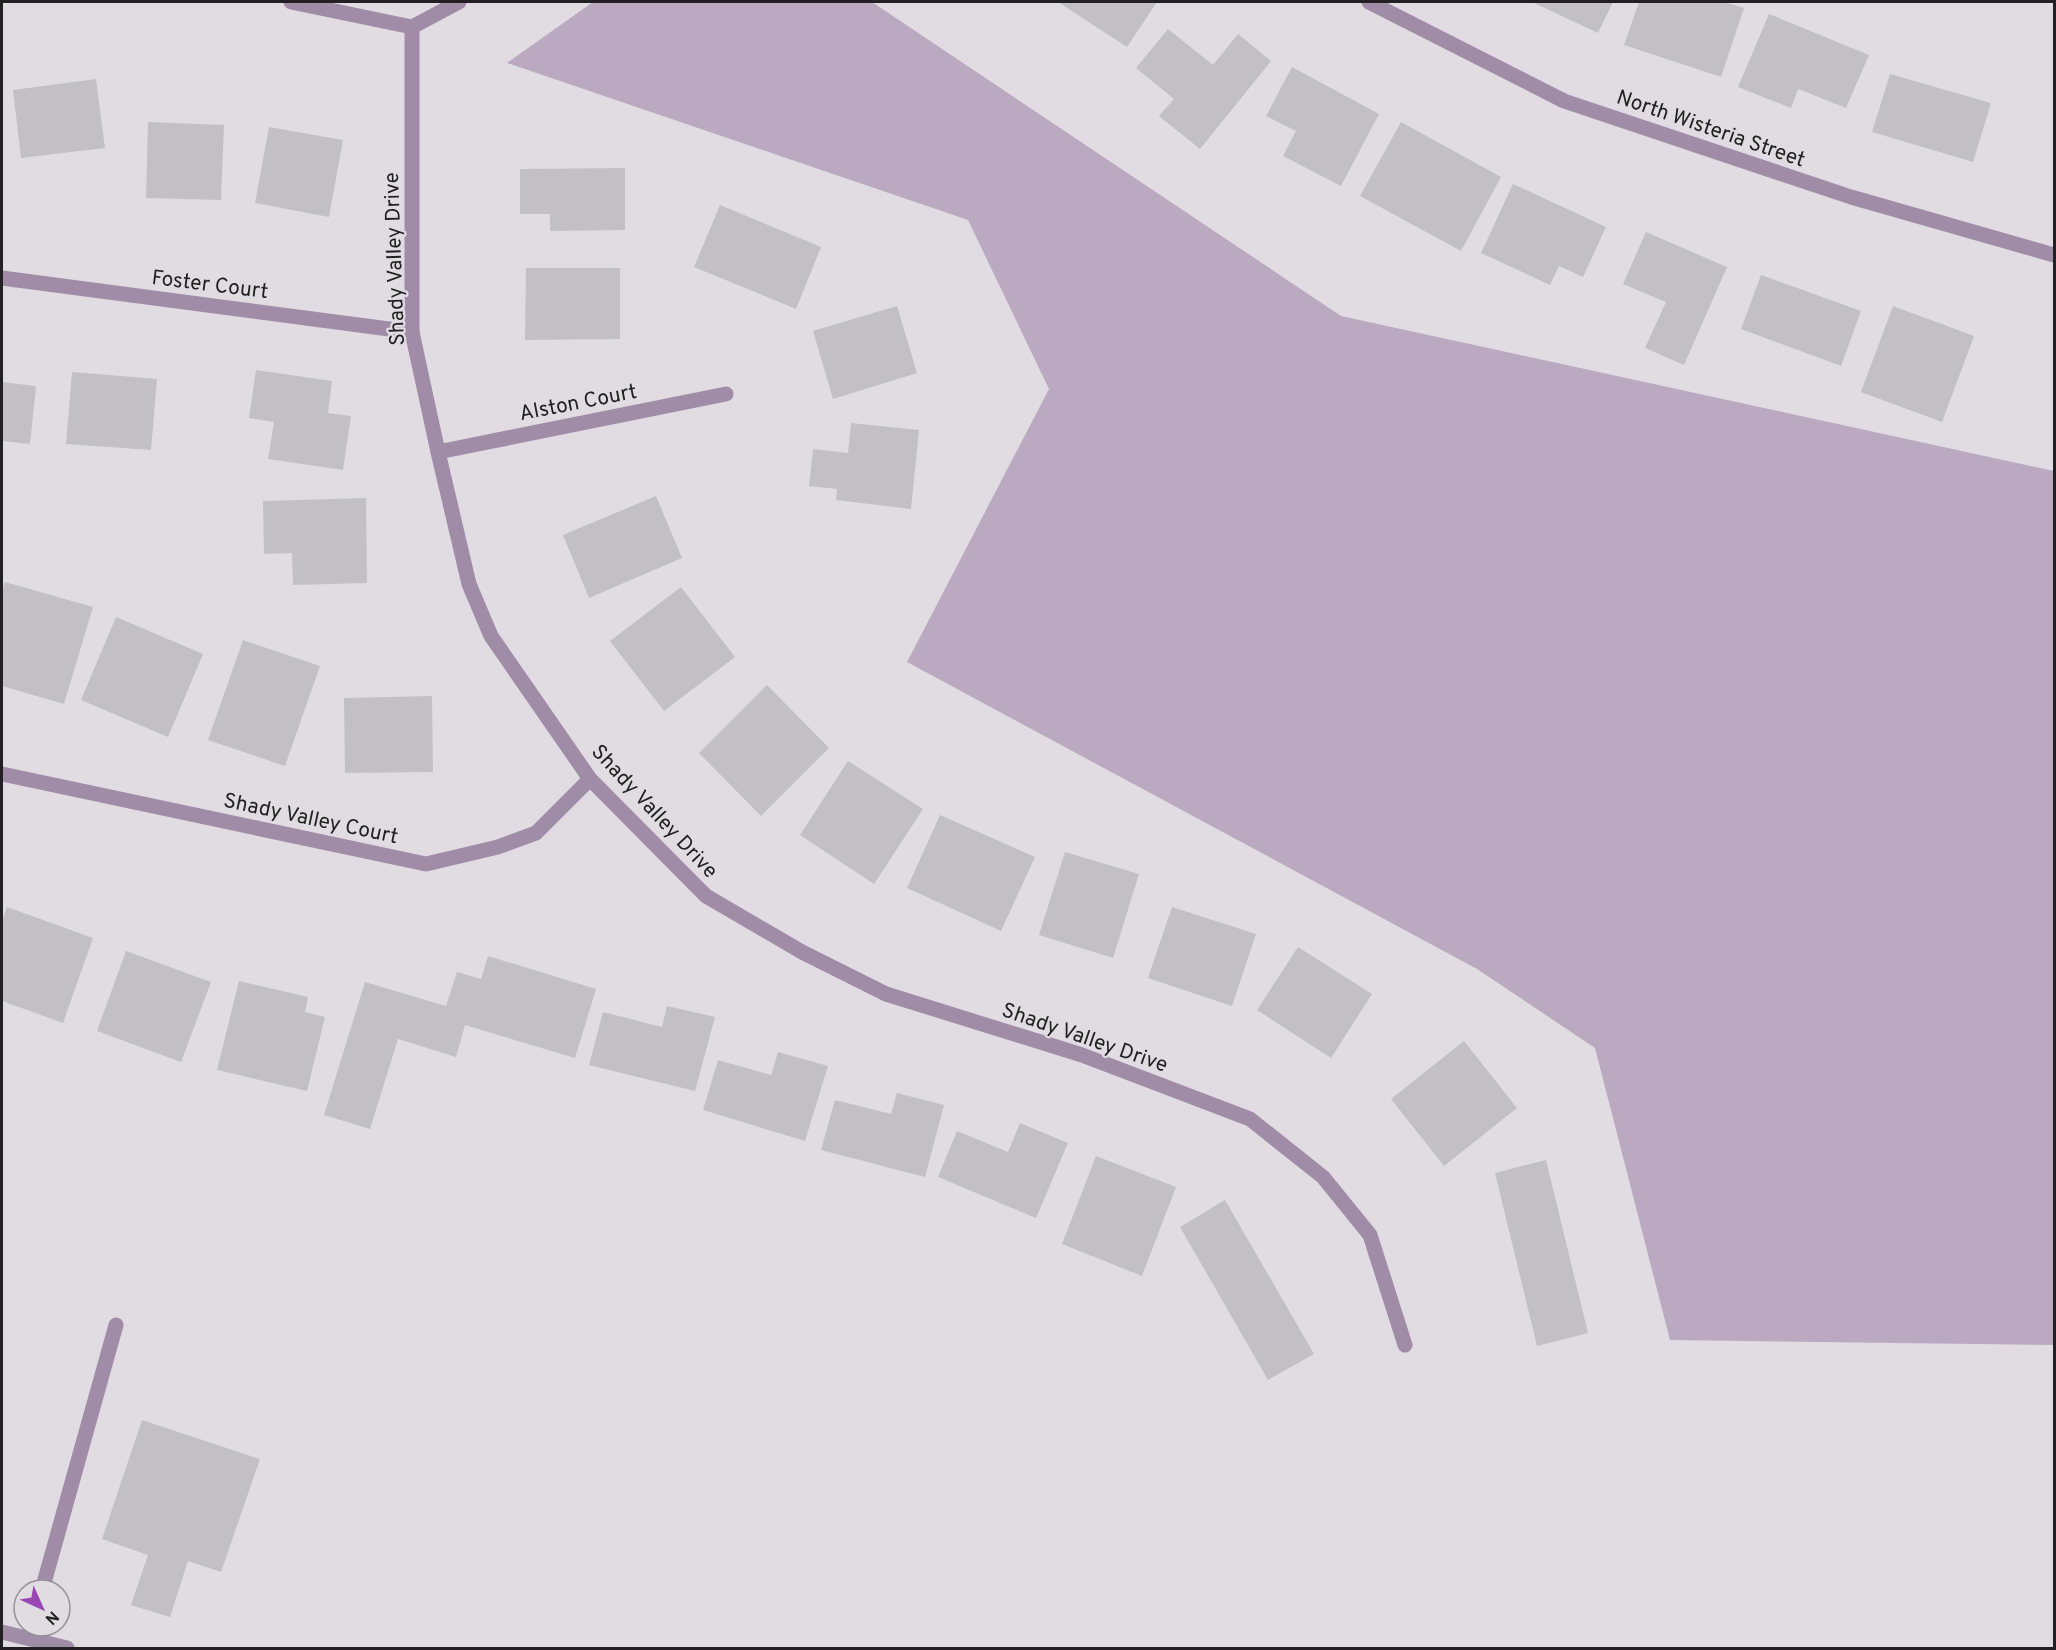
<svg xmlns="http://www.w3.org/2000/svg" width="2056" height="1650" viewBox="0 0 2056 1650" font-family="Overpass,sans-serif">
  <style>
    .green { fill: #bba9c1 }
    .building { fill: #c3c0c5 }
    .lines { fill: none; stroke-linecap: round; stroke-linejoin: round }
    .minor { stroke: #a08ca7; stroke-width: 15 }
    .labels { text-anchor: middle; stroke-width: 4.5; stroke-linejoin: round; paint-order: stroke }
    .street-label { font-size: 21px; fill: #222022; stroke: #e0dce2 }
  </style>
  <rect width="100%" height="100%" fill="#e0dce2"/>
  <path class="green" d="M593 2H872L1341 316 2054 471V1345L1670 1340 1595 1048 1477 969 907 662 1049 389 968 220 507 63Z"/>
  <g class="building">
    <path d="M1058 2H1157L1127 47Z"/>
    <path d="M1532 2H1613L1598 33Z"/>
    <path d="M1639 2H1724L1744 8 1721 77 1624 45Z"/>
    <path d="M1769 14 1869 55 1846 108 1798 89 1791 108 1738 87Z"/>
    <path d="M1168 29 1213 65 1238 34 1271 61 1200 149 1159 116 1174 99 1136 68Z"/>
    <path d="M1292 67 1379 114 1341 186 1283 156 1296 131 1266 116Z"/>
    <path d="M1890 74 1991 103 1973 162 1872 132Z"/>
    <path d="M96 79 105 148 21 158 13 90Z"/>
    <path d="M148 122 224 125 221 200 146 198Z"/>
    <path d="M1401 122 1501 177 1461 251 1360 196Z"/>
    <path d="M269 127 343 140 329 217 255 203Z"/>
    <path d="M625 168V230L550 231V214H520V169Z"/>
    <path d="M1513 184 1606 227 1583 277 1559 266 1550 285 1481 253Z"/>
    <path d="M720 205 821 247 796 309 694 267Z"/>
    <path d="M1646 232 1727 267 1684 365 1645 348 1666 302 1623 284Z"/>
    <path d="M526 268H620V339L525 340Z"/>
    <path d="M1761 275 1861 311 1841 366 1741 329Z"/>
    <path d="M897 306 917 373 833 399 813 331Z"/>
    <path d="M1893 306 1974 336 1942 422 1861 392Z"/>
    <path d="M256 370 332 381 328 413 351 416 343 470 268 459 274 422 249 418Z"/>
    <path d="M72 372 157 379 151 450 66 444Z"/>
    <path d="M2 382 36 386 30 444 2 441Z"/>
    <path d="M851 423 919 430 911 509 836 500 837 489 809 486 813 449 848 453Z"/>
    <path d="M656 496 682 558 589 598 563 535Z"/>
    <path d="M366 498 367 583 293 585 292 553 264 554 263 501Z"/>
    <path d="M5 582 93 607 64 704 2 686V592Z"/>
    <path d="M681 587 735 657 664 711 610 641Z"/>
    <path d="M116 617 203 654 168 737 81 700Z"/>
    <path d="M243 640 320 666 285 766 208 740Z"/>
    <path d="M767 685 829 748 761 816 699 753Z"/>
    <path d="M432 696 433 772 345 773 344 698Z"/>
    <path d="M848 761 923 809 874 884 800 835Z"/>
    <path d="M940 815 1035 857 1001 931 907 888Z"/>
    <path d="M1065 852 1139 874 1113 958 1039 935Z"/>
    <path d="M7 907 93 938 63 1023 2 1001V921Z"/>
    <path d="M1172 907 1256 934 1232 1006 1148 978Z"/>
    <path d="M1298 947 1372 994 1331 1058 1257 1010Z"/>
    <path d="M126 951 211 982 181 1062 97 1031Z"/>
    <path d="M488 956 596 989 575 1058 465 1025 456 1057 398 1039 370 1129 324 1115 365 982 446 1006 457 972 481 979Z"/>
    <path d="M239 981 308 997 305 1012 325 1017 307 1091 217 1070Z"/>
    <path d="M667 1006 715 1017 695 1091 589 1065 603 1012 662 1027Z"/>
    <path d="M1464 1041 1517 1108 1444 1166 1391 1099Z"/>
    <path d="M778 1052 828 1066 805 1141 703 1110 718 1060 771 1075Z"/>
    <path d="M897 1093 944 1105 925 1177 821 1150 835 1100 891 1114Z"/>
    <path d="M1020 1123 1068 1143 1036 1218 938 1177 957 1131 1008 1152Z"/>
    <path d="M1096 1156 1176 1187 1142 1276 1062 1244Z"/>
    <path d="M1546 1160 1588 1333 1537 1346 1495 1173Z"/>
    <path d="M1225 1200 1314 1354 1268 1380 1180 1227Z"/>
    <path d="M142 1420 260 1459 221 1572 188 1561 170 1617 131 1605 148 1555 102 1539Z"/>
  </g>
  <g class="lines">
    <g class="minor">
      <path d="M291 2 412 27 459 2"/>
      <path d="M1369 2 1564 101 1851 197 2054 255"/>
      <path d="M412 27V332L438 452 469 584 491 636 590 779 706 896 802 952 886 994 1082 1055 1250 1119 1323 1177 1370 1235 1405 1345"/>
      <path d="M2 278 412 332"/>
      <path d="M438 452 726 394"/>
      <path d="M2 774 426 864 498 847 536 833 590 779"/>
      <path d="M42 1590 116 1325"/>
      <path d="M2 1632 67 1648"/>
    </g>
  </g>
  <g class="labels">
    <g class="street-label">
      <text transform="translate(1711 128) rotate(19)" y="7">North Wisteria Street</text>
      <text transform="translate(394 259) rotate(-92)" y="7">Shady Valley Drive</text>
      <text transform="translate(210 284) rotate(7)" y="7">Foster Court</text>
      <text transform="translate(578 402) rotate(-11)" y="7">Alston Court</text>
      <text transform="translate(655 811) rotate(47)" y="7">Shady Valley Drive</text>
      <text transform="translate(311 818) rotate(12)" y="7">Shady Valley Court</text>
      <text transform="translate(1085 1037) rotate(19)" y="7">Shady Valley Drive</text>
    </g>
  </g>
  <rect width="2056" height="1650" fill="none" stroke="#222022" stroke-width="6"/>
  <g transform="translate(42 1608) rotate(135)"><circle r="28" fill="#e0dce2" stroke="#949195" stroke-width="1.5"/>
  <path d="M0-4.5L10 22L0 15L-10 22Z" fill="#9a47b6"/>
  <text y="-9" font-size="16" font-weight="bold" text-anchor="middle" fill="#222022">N</text>
  </g>
</svg>
